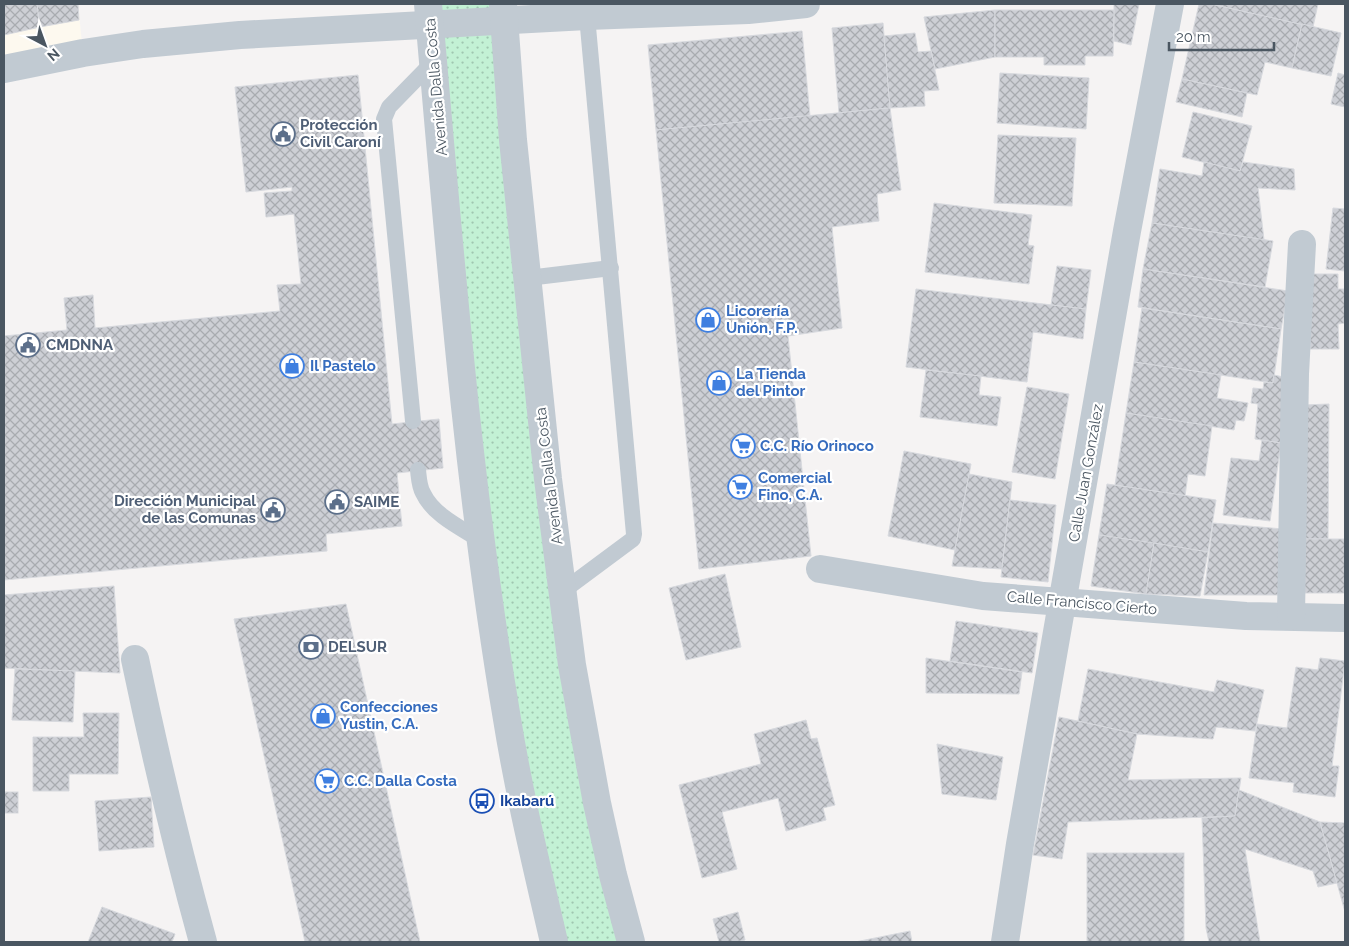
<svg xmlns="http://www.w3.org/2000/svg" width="1349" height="946" viewBox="0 0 1349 946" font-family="Raleway,sans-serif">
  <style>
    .commercial { fill: #fdf9ef }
    .grass { fill: url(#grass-dots) }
    .building { fill: url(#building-cross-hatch); stroke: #d7d9de }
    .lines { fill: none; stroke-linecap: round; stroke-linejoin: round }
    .service { stroke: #c1cad2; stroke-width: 16 }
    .minor { stroke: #c1cad2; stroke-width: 28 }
    .tertiary { stroke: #c1cad2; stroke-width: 28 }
    .labels { text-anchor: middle; stroke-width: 4.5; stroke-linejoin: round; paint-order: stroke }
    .street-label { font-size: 15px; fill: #4a5661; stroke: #fff }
    .service-label { font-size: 15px; font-weight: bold; fill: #4e5e75; stroke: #fff; text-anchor: start }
    .shop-label { font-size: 15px; font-weight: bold; fill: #366cbe; stroke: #fff; text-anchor: start }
    .transit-label { font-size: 15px; font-weight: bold; fill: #164399; stroke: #fff; text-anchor: start }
  </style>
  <defs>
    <pattern id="grass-dots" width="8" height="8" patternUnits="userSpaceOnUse" patternTransform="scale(1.25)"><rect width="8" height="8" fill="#c3f1d5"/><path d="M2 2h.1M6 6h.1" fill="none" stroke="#a0c6b0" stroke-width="1.8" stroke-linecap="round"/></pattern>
    <pattern id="building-cross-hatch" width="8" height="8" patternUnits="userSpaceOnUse" patternTransform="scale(1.25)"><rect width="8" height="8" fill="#cdcfd5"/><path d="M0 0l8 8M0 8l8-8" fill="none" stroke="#a8abb0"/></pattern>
  </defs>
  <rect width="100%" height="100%" fill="#f5f3f3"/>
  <path class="commercial" d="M4 4H78L83 53 4 69Z"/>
  <path class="grass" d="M428 4H503L548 479 631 942H554L524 808Z"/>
  <g class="building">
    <path d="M4 4H37L40 27 4 35Z"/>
    <path d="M37 4H78L79 20 40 27Z"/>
    <path d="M1114 4H1139L1131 45 1114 41Z"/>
    <path d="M1199 4H1211L1302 24 1292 68 1265 62 1257 95 1182 79Z"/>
    <path d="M1211 4H1318L1313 27Z"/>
    <path d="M995 10V57L935 69 924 17Z"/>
    <path d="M995 10H1114L1113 56H1085V65H1044V57H995Z"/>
    <path d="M883 23 890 108 839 113 832 28Z"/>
    <path d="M1302 24 1341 33 1331 76 1292 68Z"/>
    <path d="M802 31 810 116 656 130 648 45Z"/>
    <path d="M915 33 918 52 931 51 939 90 924 91 925 106 890 108 884 36Z"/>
    <path d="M1000 73 1089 78 1086 129 997 123Z"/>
    <path d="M1338 73 1345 75V107L1331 104Z"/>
    <path d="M358 75 392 424 439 419 443 468 397 473 402 526 326 534 327 551 4 580V336L67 330 64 298 93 295 95 328 280 311 277 285 301 284 294 214 266 217 264 193 292 191V187L246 192 235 87Z"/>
    <path d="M1182 79 1247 93 1242 117 1176 102Z"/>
    <path d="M890 108 901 190 877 194 879 221 832 227 842 328 788 336 811 556 699 569 656 130Z"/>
    <path d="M1193 112 1252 126 1240 171 1182 157Z"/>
    <path d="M998 135 1076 138 1072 206 994 203Z"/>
    <path d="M1204 162 1240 171 1243 162 1294 169 1295 190 1258 188 1264 240 1152 223 1160 169 1202 176Z"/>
    <path d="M934 203 1032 215 1028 245 1034 246 1029 284 925 272Z"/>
    <path d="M1333 208 1345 209V271L1326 269Z"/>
    <path d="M1152 223 1273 241 1265 287 1143 269Z"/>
    <path d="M1057 266 1091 270 1086 309 1051 305Z"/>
    <path d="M1143 269 1288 291 1281 329 1138 307Z"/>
    <path d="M1310 274H1338V289H1345V323L1338 324 1339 349H1310Z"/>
    <path d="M916 289 1086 309 1083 339 1033 332 1027 382 906 367Z"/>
    <path d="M1142 308 1281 329 1273 383 1134 362Z"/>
    <path d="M1134 362 1221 375 1217 398 1248 403 1244 421 1236 420 1234 430 1126 413Z"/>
    <path d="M926 370 981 376 979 395 1001 397 997 426 920 417Z"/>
    <path d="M1274 375 1288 378 1281 443 1255 439 1258 404 1251 403 1253 388 1263 389 1264 382 1273 383Z"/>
    <path d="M1027 387 1069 394 1055 479 1012 472Z"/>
    <path d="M1329 404 1328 539H1304V405Z"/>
    <path d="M1126 413 1212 426 1205 476 1188 474 1185 496 1115 485Z"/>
    <path d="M1262 440 1281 443 1270 521 1223 515 1231 458 1259 461Z"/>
    <path d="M904 451 971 464 955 550 888 536Z"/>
    <path d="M969 474 1012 482 1002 569 952 566Z"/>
    <path d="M1107 484 1216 500 1208 552 1099 535Z"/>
    <path d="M1010 500 1056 505 1048 582 1001 577Z"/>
    <path d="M1213 523 1283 529 1278 595H1204Z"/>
    <path d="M1099 535 1154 543 1146 594 1091 586Z"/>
    <path d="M1304 539H1345V593H1303Z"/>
    <path d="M1154 543 1208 552 1200 596 1146 594Z"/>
    <path d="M725 574 741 647 686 660 669 588Z"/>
    <path d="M114 586 120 673 4 668V595Z"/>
    <path d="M346 604 420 942H305L234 619Z"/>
    <path d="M956 621 1038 633 1032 673 950 661Z"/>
    <path d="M926 658 1022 672 1019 694 926 693Z"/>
    <path d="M1320 658 1345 661 1332 766H1339L1335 797 1293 792 1294 783 1249 778 1257 724 1287 728 1296 667 1318 670Z"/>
    <path d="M15 669 75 671 73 722 12 720Z"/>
    <path d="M1088 669 1214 692 1217 680 1264 690 1255 731 1216 727 1213 739 1137 734 1078 721Z"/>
    <path d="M83 713H119L118 774H69V791H33V737H84Z"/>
    <path d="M1059 717 1137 734 1128 780 1241 778 1235 816 1068 822 1062 859 1033 855Z"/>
    <path d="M806 720 811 739 817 738 835 805 823 808 826 820 786 831 778 798 722 812 737 869 702 878 679 785 761 764 754 734Z"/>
    <path d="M937 744 1003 757 996 800 942 794Z"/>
    <path d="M1239 790 1320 822 1337 883 1318 887 1313 871 1245 849 1260 942H1209L1206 928 1202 818 1235 816Z"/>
    <rect x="4" y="792" width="14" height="21"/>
    <path d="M151 797 154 847 99 851 95 801Z"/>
    <path d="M1320 822 1345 823V912L1337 883Z"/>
    <rect x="1087" y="853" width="97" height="89"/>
    <path d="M102 907 175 934 172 942H88Z"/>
    <path d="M738 912 745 940 735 942H719L713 919Z"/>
    <path d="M910 931 912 942H855Z"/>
  </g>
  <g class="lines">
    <g class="service">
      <path d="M528 278 611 268"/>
      <path d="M413 421 384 119 389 107 433 62"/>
      <path d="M418 470C419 478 419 486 423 493 433 515 461 528 480 540"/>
      <path d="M563 591 633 539 634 534 587 16"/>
    </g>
    <g class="minor">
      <path d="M4 69 83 53 143 44 240 35 587 16 748 10 806 4"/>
      <path d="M820 569 983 596 1246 616 1345 618"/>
      <path d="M1291 616 1295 374 1302 244"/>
      <path d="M135 659C155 754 177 848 203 942"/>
      <path d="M1005 942 1020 844 1127 231 1170 4"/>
    </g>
    <g class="tertiary">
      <path d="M428 4C449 243 467 482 507 719 519 794 537 868 554 942"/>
      <path d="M503 4 513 140 548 479 572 665 597 803 613 875 631 942"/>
    </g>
  </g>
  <defs>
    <g id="civic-ring" transform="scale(1.25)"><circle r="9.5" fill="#fff" stroke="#5c6f8a" stroke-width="1.5"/><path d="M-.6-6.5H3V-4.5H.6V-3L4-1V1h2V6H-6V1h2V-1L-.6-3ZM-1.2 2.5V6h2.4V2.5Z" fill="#5c6f8a"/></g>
    <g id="shop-ring" transform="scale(1.25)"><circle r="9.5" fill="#fff" stroke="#3f7fe0" stroke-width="1.5"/><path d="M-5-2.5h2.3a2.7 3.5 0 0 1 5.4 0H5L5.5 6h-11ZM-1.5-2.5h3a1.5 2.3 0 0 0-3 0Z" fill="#3f7fe0"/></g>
    <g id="supermarket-ring" transform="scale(1.25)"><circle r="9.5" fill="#fff" stroke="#3f7fe0" stroke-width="1.5"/><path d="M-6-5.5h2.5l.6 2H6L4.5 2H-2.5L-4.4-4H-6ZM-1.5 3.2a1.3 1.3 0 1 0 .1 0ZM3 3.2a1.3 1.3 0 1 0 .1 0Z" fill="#3f7fe0"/></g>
    <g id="bank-ring" transform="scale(1.25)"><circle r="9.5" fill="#fff" stroke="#5c6f8a" stroke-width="1.5"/><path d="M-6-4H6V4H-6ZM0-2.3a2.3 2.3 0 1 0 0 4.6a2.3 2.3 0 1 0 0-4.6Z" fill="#5c6f8a"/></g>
    <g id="bus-ring" transform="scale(1.25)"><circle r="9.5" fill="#fff" stroke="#1a4fb4" stroke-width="1.5"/><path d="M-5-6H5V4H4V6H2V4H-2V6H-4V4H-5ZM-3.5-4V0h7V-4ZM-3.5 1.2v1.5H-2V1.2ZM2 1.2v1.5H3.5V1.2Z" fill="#1a4fb4"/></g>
  </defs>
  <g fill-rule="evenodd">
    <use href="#civic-ring" x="283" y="134"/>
    <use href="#shop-ring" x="708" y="320"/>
    <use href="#civic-ring" x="28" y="345"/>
    <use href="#shop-ring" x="292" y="366"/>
    <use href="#shop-ring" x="719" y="383"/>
    <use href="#supermarket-ring" x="743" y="446"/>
    <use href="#supermarket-ring" x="740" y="487"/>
    <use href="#civic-ring" x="337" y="502"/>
    <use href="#civic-ring" x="273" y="510"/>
    <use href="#bank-ring" x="311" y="647"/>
    <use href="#shop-ring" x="323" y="716"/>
    <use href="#supermarket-ring" x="327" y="781"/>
    <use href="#bus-ring" x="482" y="801"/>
  </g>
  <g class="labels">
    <g class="street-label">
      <text transform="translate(436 87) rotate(-95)" y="5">Avenida Dalla Costa</text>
      <text transform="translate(1086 473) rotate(-80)" y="5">Calle Juan González</text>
      <text transform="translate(549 476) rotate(-97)" y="5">Avenida Dalla Costa</text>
      <text transform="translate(1082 603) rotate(5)" y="5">Calle Francisco Cierto</text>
    </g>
    <g class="service-label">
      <text x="300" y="130">Protección<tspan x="300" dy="17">Civil Caroní</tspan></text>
      <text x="46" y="350">CMDNNA</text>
      <text x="256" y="506" text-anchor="end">Dirección Municipal<tspan x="256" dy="17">de las Comunas</tspan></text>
      <text x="354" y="507">SAIME</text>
      <text x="328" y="652">DELSUR</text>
    </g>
    <g class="shop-label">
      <text x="726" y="316">Licorería<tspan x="726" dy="17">Unión, F.P.</tspan></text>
      <text x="310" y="371">Il Pastelo</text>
      <text x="736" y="379">La Tienda<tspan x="736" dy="17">del Pintor</tspan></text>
      <text x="760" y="451">C.C. Río Orinoco</text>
      <text x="758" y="483">Comercial<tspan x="758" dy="17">Fino, C.A.</tspan></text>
      <text x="340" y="712">Confecciones<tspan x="340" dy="17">Yustin, C.A.</tspan></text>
      <text x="344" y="786">C.C. Dalla Costa</text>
    </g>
    <g class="transit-label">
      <text x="500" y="806">Ikabarú</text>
    </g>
  </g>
  <rect width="1349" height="946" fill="none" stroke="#4a5661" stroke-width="10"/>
  <g transform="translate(45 45) rotate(139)" stroke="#ffffff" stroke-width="4" paint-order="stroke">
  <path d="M0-4L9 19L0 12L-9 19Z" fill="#4a5661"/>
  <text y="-8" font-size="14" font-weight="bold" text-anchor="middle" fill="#4a5661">N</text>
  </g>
  <path d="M1169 42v8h105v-8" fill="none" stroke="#4a5661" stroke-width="2.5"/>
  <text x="1176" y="42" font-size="15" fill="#4a5661" stroke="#ffffff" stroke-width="4" paint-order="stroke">20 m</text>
</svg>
